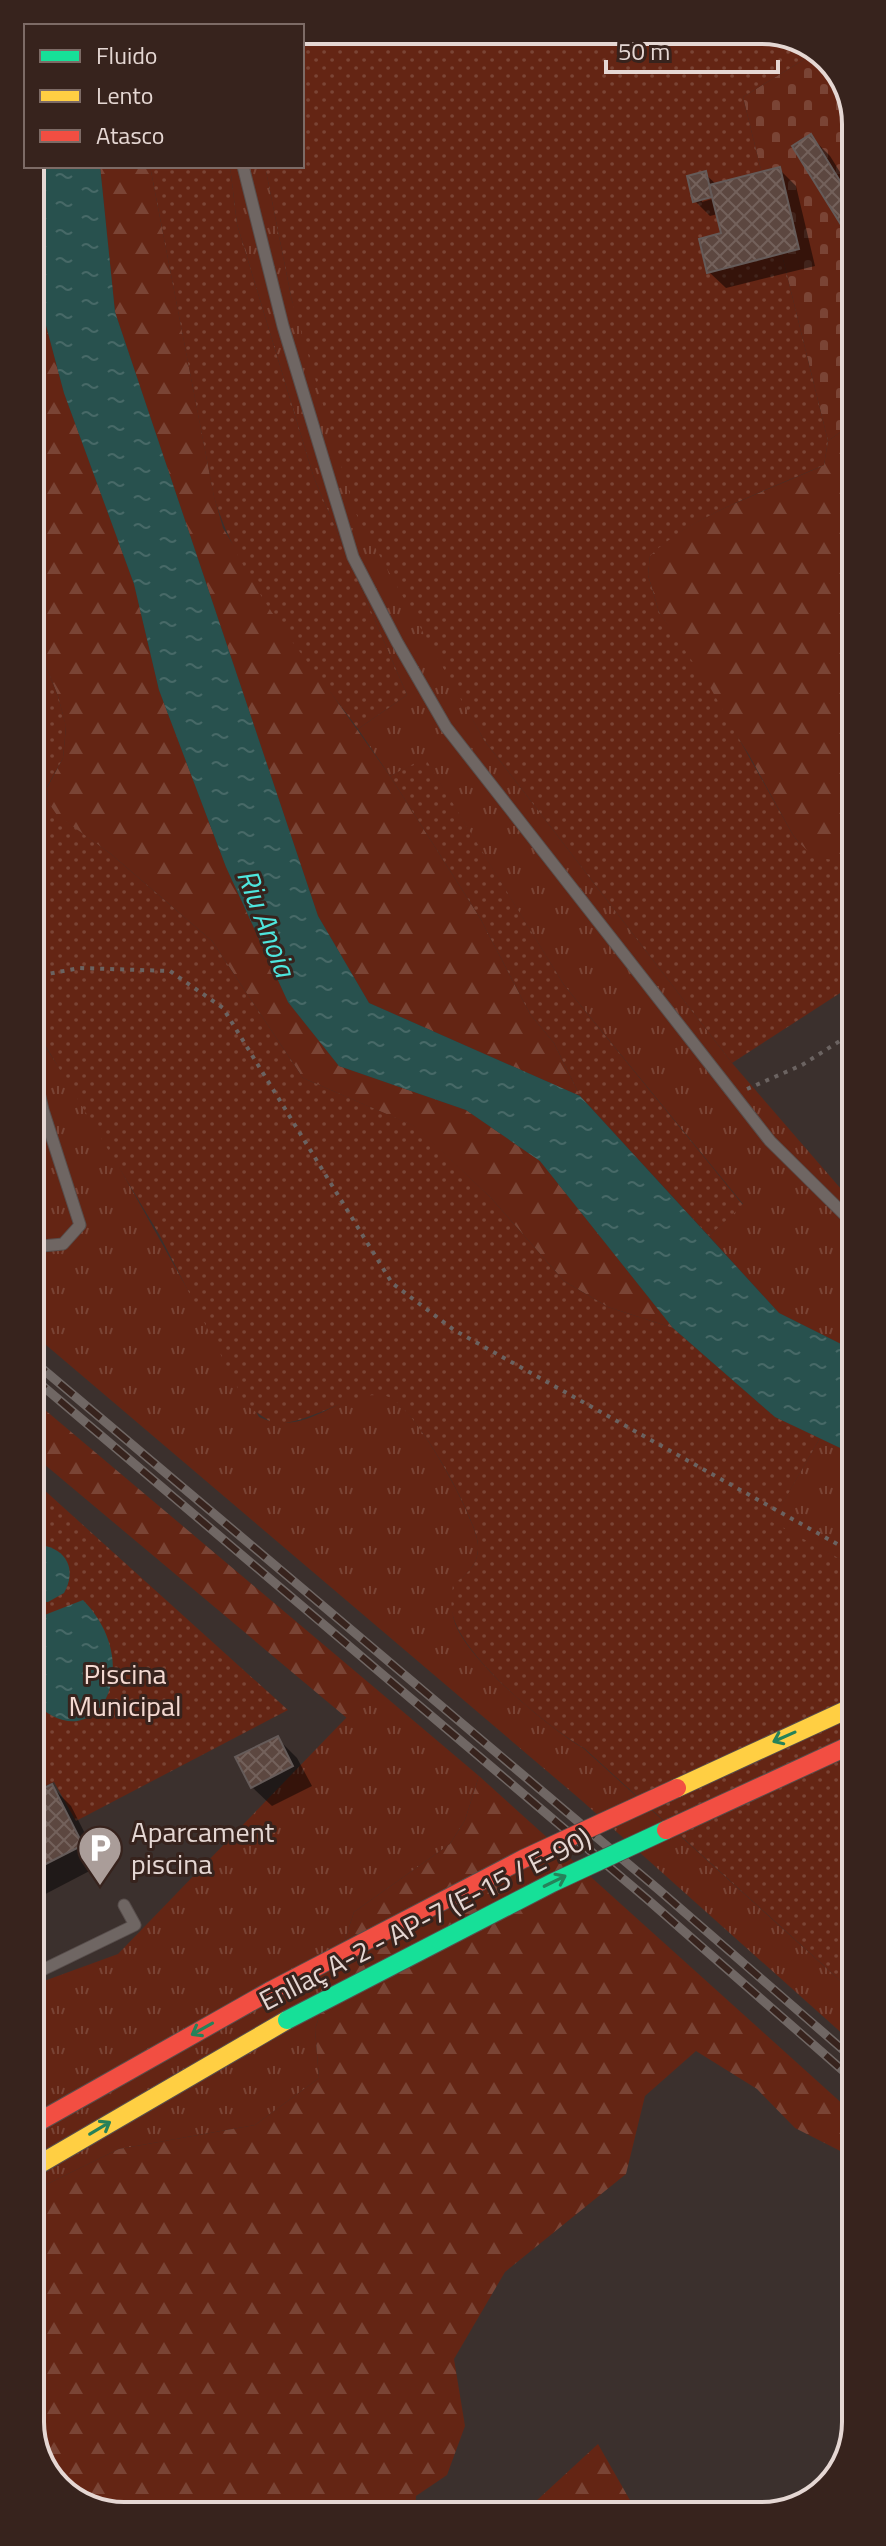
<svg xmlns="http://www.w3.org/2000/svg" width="886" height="2546" viewBox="0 0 886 2546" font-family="'Titillium Web',sans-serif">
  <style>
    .grass { fill: url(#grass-tufts) }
    .forest { fill: url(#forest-firs) }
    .cemetery { fill: url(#cemetery-stones) }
    .garden { fill: url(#garden-dots) }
    .water { fill: url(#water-ripples) }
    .shadow { fill: #0007; fill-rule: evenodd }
    .building { fill: url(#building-cross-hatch); stroke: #655b59; stroke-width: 2 }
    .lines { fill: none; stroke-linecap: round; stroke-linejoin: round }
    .lane-casing { stroke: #584e4c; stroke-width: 13 }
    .slow-casing { stroke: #584e4c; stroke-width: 20 }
    .jam-casing { stroke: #584e4c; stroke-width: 20 }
    .path { stroke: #6b6361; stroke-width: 4; stroke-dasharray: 4 6; stroke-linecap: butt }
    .lane { stroke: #6f6663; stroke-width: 11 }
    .slow { stroke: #ffcf43; stroke-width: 18 }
    .jam { stroke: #f24e42; stroke-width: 18 }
    .rail-casing { stroke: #706764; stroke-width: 9 }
    .rail { stroke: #37231d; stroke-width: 6; stroke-dasharray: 18; stroke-linecap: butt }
    .fast-bridge-casing { stroke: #584e4c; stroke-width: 20; stroke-linecap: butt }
    .slow-bridge-casing { stroke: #584e4c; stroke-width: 20; stroke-linecap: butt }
    .jam-bridge-casing { stroke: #584e4c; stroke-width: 20; stroke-linecap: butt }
    .fast-bridge { stroke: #16e098; stroke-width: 18 }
    .slow-bridge { stroke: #ffcf43; stroke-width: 18 }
    .jam-bridge { stroke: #f24e42; stroke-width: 18 }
    .oneway { stroke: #26825a }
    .labels { text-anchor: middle; stroke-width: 6; stroke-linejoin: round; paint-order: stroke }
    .park-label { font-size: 28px; fill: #f4d9d1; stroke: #37231d }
    .poi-label { font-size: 28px; fill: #e5d7d3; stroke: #37231d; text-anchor: start }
    .street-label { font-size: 28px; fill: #e5d7d3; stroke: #37231d }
    .water-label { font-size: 30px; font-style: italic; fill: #4ee5dd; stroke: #37231d }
    .rim { fill: none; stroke: #e5d7d3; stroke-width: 4 }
  </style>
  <defs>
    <pattern id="grass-tufts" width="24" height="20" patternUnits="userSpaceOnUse" patternTransform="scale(2)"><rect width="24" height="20" fill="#642514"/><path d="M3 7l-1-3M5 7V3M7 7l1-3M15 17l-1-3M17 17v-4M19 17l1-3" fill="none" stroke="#7a4435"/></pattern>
    <pattern id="forest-firs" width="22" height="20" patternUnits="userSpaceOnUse" patternTransform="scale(2)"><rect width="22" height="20" fill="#642514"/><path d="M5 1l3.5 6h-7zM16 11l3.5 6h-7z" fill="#7a4435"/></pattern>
    <pattern id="cemetery-stones" width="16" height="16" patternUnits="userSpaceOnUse" patternTransform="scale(2)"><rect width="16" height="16" fill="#642514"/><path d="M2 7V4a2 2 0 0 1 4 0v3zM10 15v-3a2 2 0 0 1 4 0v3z" fill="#7a4435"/></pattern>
    <pattern id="garden-dots" width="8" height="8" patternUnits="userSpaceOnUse" patternTransform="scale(2)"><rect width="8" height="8" fill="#642514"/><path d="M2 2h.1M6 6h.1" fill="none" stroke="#7a4435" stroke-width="1.8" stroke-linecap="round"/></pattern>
    <pattern id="water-ripples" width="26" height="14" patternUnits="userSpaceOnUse" patternTransform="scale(2)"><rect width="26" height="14" fill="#28514e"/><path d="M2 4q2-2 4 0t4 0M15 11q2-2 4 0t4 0" fill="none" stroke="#476967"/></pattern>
    <pattern id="building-cross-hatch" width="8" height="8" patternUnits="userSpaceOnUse" patternTransform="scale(2)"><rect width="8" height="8" fill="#5c4740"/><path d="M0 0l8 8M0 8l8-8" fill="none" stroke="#73615b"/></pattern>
  </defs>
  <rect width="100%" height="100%" fill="#3b302d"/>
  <g class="grass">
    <path d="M230 166H265L292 301 451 680 484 740 732 1063 854 1204 855 1351 779 1313 709 1236 743 1204 564 985 425 759 390 776 358 729 407 695 314 478 237 224Z"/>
    <path d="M31 1031 41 1040 90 1115 259 1417C309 1441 343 1384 388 1396 413 1403 477 1519 478 1545 479 1564 467 1575 453 1585 453 1594 452 1606 453 1616 460 1655 549 1728 583 1748L855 1994V2045L581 1800 32 1333Z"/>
    <path d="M820 1438 855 1455V1567L771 1523Z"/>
    <path d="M375 1688 479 1776 465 1820 450 1844 354 1912 315 2029 319 2078 255 2125 119 2149 33 2191V1985L118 1954Z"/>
  </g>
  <g class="forest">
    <path d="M100 166H150L214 496 223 528 273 611 390 776 480 918 530 1014 554 1043 580 1096 369 1003 318 916 115 312Z"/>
    <path d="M30 265 64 393 134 584 159 690 226 867 288 1002 339 1066 466 1110 540 1161 673 1328 608 1307 564 1281 491 1198 416 1127 303 1078 212 941 111 854 56 815 48 802 47 788 63 758 66 727 58 696 31 629Z"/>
    <path d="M853 423 854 858 836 861 818 859 804 849 793 835 749 755 659 612 648 575 650 555C688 517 772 489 824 465L828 441Z"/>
    <path d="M32 1399 375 1688 348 1719 32 1454Z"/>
    <path d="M479 1776 856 2116V2159L795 2128 757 2089 696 2051 645 2096 626 2174 505 2272 454 2359 465 2426 447 2475 416 2496 415 2514 117 2516 62 2493 33 2446V2191L119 2149 255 2125 319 2078 315 2029 354 1912 450 1844 465 1820Z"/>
    <path d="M598 2444 635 2509 698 2513 522 2514Z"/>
  </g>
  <path class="cemetery" d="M818 51 824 53 853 100V423L828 441 743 97Z"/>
  <g class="garden">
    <path d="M302 30H769L818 51 743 97 828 441 824 465C773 488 688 517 650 556L648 575 659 612 711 689 793 835C810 858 826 863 854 858V984L732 1063 484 740 355 512 292 301 265 166H302Z"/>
    <path d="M150 166H230L237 224 314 478 407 695 358 729C305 657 240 583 214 497Z"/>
    <path d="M31 629 58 696 66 726 63 758 47 787 48 802 57 815 111 854 212 941 303 1078 417 1127 491 1198 564 1281 608 1307 673 1328 775 1417 820 1438 772 1522 855 1567V1994L584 1748C546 1726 464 1658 453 1616 450 1605 452 1595 453 1584 467 1575 479 1564 478 1545 477 1518 413 1402 386 1396 355 1389 311 1424 274 1424L247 1406 159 1234 42 1040 31 1031Z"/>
    <path d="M425 758 564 985 743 1205 709 1236 580 1096 554 1043 530 1014 480 918 390 776Z"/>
    <path d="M32 1479 288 1710 76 1821 54 1782 32 1792Z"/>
  </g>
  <g class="water">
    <path d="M30 166H100L115 312 318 916 369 1003 580 1096 779 1313 855 1351V1455L775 1417 673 1328 540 1161 466 1110 339 1066 288 1002 226 867 159 690 134 584 64 393 30 265Z"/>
    <path d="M41 1545C67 1549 77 1570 64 1593L48 1602 32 1601V1547Z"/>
    <path d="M83 1600C149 1667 94 1765 32 1700V1618L42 1619V1616Z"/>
  </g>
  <g class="shadow">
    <path d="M811 137 830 156 853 193V242L795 146Z"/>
    <path d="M779 169 796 186 815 266 726 288 709 272 724 235 718 214 710 216 695 201 705 174 717 185ZM722 196 702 202V197Z"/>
    <path d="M277 1738 297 1758 312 1786 272 1806 252 1787Z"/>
    <path d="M52 1787 71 1806 101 1865 32 1901V1796Z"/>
  </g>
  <g class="building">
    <path d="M811 134 853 202V244L792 146Z"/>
    <path d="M780 167 799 249 707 273 699 239 721 233 709 185Z"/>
    <path d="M706 171 712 197 693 202 687 176Z"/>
    <path d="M278 1736 293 1766 251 1788 235 1757Z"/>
    <path d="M52 1784 83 1845 32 1871V1794Z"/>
  </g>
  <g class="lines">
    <g class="lane-casing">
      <g id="lane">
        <path d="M243 166 283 326 353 557 397 642 446 727 770 1141 854 1224"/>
        <path d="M31 1058 43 1110 80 1225 63 1244 32 1247"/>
        <path d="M32 1975 135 1925 124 1905"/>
      </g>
    </g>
    <g class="slow-casing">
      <path id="slow" d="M33 2168 287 2020"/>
    </g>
    <g class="jam-casing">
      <path id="jam" d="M33 2125 270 1991"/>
    </g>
    <g class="path">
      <path d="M31 977 80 968 170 971 223 1008 392 1283 454 1330 855 1554"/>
      <path d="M747 1089 802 1065 854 1032"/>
    </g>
    <use href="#lane" class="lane"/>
    <use href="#slow" class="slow"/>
    <use href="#jam" class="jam"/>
    <g class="rail-casing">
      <g id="rail">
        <path d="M32 1360 659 1890 856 2061"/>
        <path d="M32 1377 647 1899 856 2082"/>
      </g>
    </g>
    <use href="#rail" class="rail"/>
    <g class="fast-bridge-casing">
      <path id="fast-bridge" d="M287 2020 552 1883 666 1830"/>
    </g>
    <g class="slow-bridge-casing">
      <path id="slow-bridge" d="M677 1788 855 1706"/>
    </g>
    <g class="jam-bridge-casing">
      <g id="jam-bridge">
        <path d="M666 1830 855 1743"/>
        <path d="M270 1991 523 1859 677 1788"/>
      </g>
    </g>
    <use href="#fast-bridge" class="fast-bridge"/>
    <use href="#slow-bridge" class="slow-bridge"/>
    <use href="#jam-bridge" class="jam-bridge"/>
  </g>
  <defs><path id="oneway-shaft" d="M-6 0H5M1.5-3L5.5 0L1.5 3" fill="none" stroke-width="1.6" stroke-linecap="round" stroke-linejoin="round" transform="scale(2)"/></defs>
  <g class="oneway">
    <use href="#oneway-shaft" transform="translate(784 1737) rotate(156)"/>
    <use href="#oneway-shaft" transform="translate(555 1881) rotate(-26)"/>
    <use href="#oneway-shaft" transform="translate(202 2029) rotate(151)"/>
    <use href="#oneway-shaft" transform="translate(100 2128) rotate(-31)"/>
  </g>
  <defs>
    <g id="parking-pin" transform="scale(2.3)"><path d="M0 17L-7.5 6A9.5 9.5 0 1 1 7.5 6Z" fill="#aa9d99" stroke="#37231d"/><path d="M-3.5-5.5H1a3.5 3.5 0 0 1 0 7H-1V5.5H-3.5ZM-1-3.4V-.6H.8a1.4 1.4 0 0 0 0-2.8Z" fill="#fff"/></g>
  </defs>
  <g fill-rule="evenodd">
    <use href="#parking-pin" x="100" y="1848"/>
  </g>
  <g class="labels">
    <g class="park-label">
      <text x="125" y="1684">Piscina<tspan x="125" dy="32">Municipal</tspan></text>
    </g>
    <g class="poi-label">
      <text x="131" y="1842">Aparcament<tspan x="131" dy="32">piscina</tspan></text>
    </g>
    <g class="street-label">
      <text transform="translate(425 1919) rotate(-27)" y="10">Enllaç A-2 - AP-7 (E-15 / E-90)</text>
    </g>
    <g class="water-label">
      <text transform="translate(266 923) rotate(69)" y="10">Riu Anoia</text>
    </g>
  </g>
  <path d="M0 0H886V2546H0ZM124 44H762A80 80 0 0 1 842 124V2422A80 80 0 0 1 762 2502H124A80 80 0 0 1 44 2422V124A80 80 0 0 1 124 44Z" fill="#37231d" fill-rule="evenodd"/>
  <path class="rim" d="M124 44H762A80 80 0 0 1 842 124V2422A80 80 0 0 1 762 2502H124A80 80 0 0 1 44 2422V124A80 80 0 0 1 124 44Z"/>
  <rect x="24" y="24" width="280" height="144" fill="#37231d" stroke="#7d6b66" stroke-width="2"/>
  <rect x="40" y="50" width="40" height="12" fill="#16e098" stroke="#7d6b66" stroke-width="2"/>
  <text x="96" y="64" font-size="24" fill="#e5d7d3">Fluido</text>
  <rect x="40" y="90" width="40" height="12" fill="#ffcf43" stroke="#7d6b66" stroke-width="2"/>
  <text x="96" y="104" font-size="24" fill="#e5d7d3">Lento</text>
  <rect x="40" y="130" width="40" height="12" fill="#f24e42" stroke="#7d6b66" stroke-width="2"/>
  <text x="96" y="144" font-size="24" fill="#e5d7d3">Atasco</text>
  <path d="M606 60v12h172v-12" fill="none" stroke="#e5d7d3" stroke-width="4"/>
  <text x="618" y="60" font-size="24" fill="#e5d7d3" stroke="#37231d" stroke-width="6" paint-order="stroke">50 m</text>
</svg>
